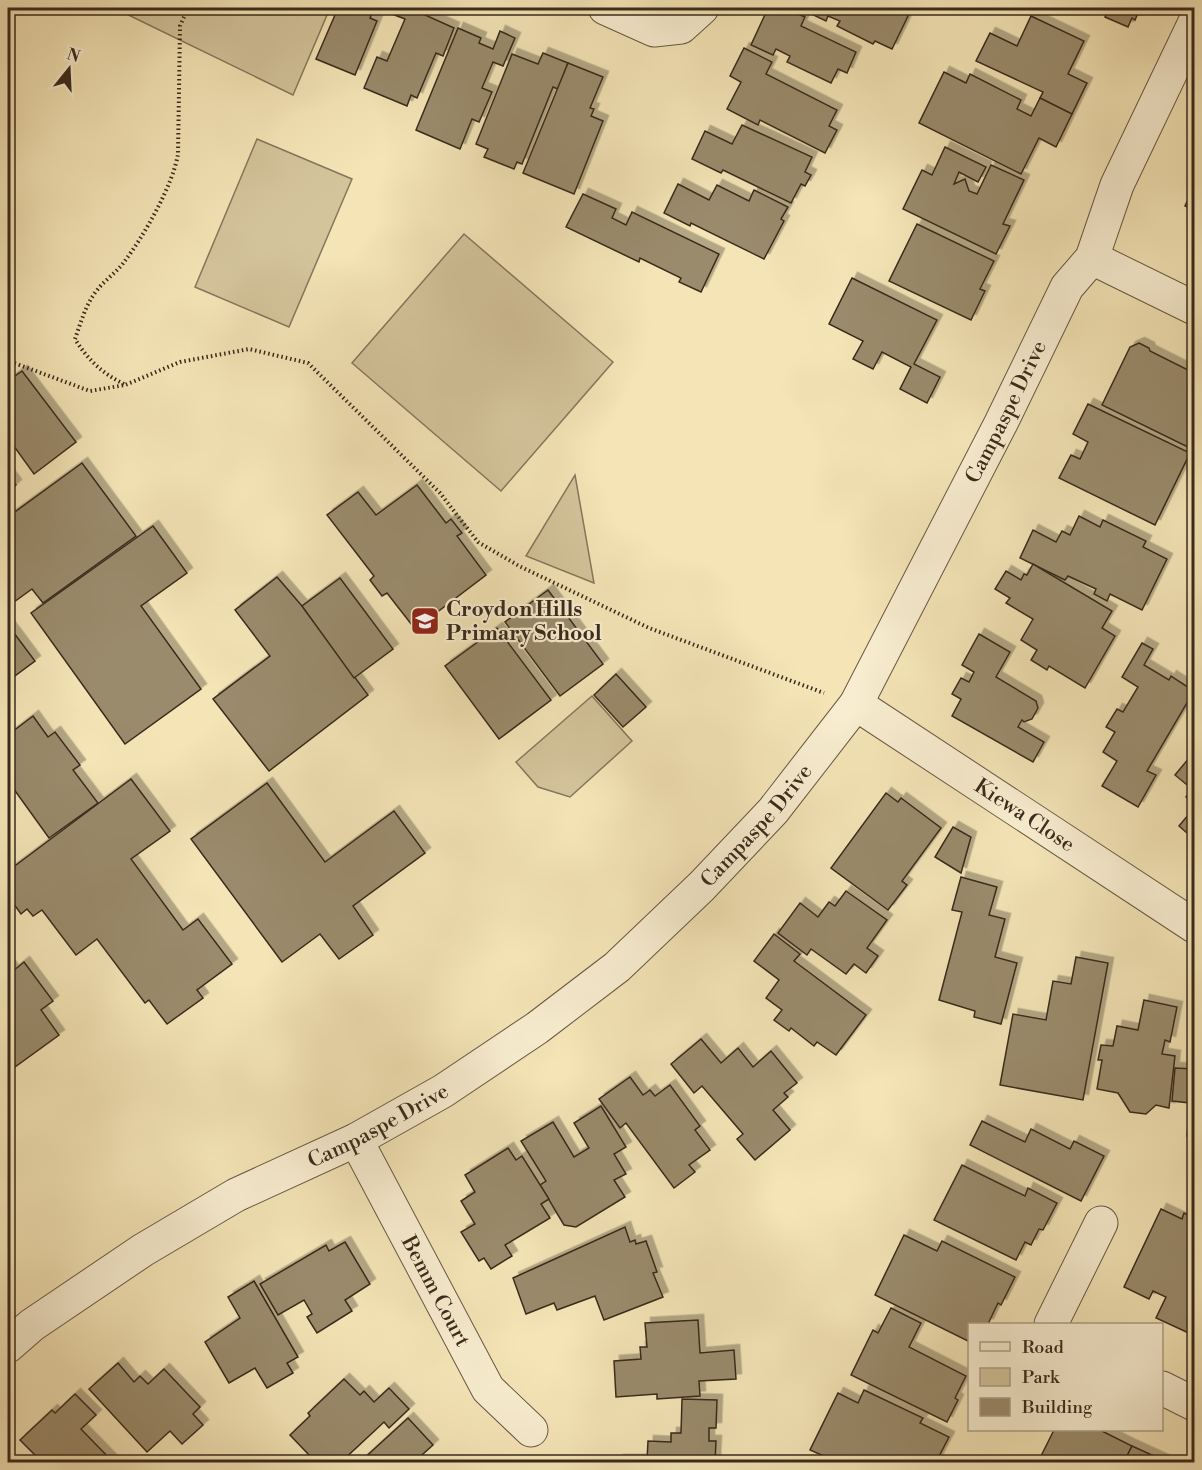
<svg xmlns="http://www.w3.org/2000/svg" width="1202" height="1470" viewBox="0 0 1202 1470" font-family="'Libre Bodoni',serif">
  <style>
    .green { fill: #d4c49c; stroke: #86775c; stroke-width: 1.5 }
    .building { fill: #9a8b6c; stroke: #392a1b; stroke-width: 1.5; filter: url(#shadow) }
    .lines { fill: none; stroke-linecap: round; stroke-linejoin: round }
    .minor-casing { stroke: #685842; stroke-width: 35 }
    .path { stroke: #392a1b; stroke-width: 4; stroke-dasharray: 1.5 3; stroke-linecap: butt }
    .minor { stroke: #f8edd0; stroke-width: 33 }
    .labels { text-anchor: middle; stroke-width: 4.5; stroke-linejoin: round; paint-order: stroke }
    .street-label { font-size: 21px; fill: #392a1b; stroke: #f8edd0 }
    .poi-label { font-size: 21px; font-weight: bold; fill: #392a1b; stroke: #f8edd0; text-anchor: start }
  </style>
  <defs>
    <filter id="shadow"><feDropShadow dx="5.5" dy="-5.5" stdDeviation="0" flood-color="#0004"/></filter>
  </defs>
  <rect width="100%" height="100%" fill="#f4e4b6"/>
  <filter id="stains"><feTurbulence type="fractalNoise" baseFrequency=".00333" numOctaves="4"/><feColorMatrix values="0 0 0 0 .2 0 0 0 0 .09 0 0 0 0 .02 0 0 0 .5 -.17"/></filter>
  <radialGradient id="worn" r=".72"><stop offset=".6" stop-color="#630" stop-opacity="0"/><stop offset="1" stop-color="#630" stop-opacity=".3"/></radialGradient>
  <g class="green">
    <path d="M114 8H330L293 95Z"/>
    <path d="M257 139 352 179 289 327 195 287Z"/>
    <path d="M464 234 613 362 501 491 352 363Z"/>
    <path d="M575 475 594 583 526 556Z"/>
    <path d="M592 696 632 741 570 797 538 787 516 762Z"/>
  </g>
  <g class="building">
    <path d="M338 8H375L370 18 377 21 355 75 316 59Z"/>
    <path d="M378 8H395L392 14Z"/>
    <path d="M395 8H429L425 15 454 28 443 56 436 53 417 98 411 95 407 106 364 88 377 57 387 61 405 19 392 14Z"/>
    <path d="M768 8H784L805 17 801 26 856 52 847 73 838 69 831 83 787 62 790 56 776 49 773 55 751 45Z"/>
    <path d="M799 8H905L911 10 892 49 875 41 873 44 837 26 840 21 828 16 826 21Z"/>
    <path d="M1109 8H1140L1135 20 1132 18 1128 27 1105 17Z"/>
    <path d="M1031 16 1084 41 1068 74 1087 83 1072 114 1040 98 1043 92 976 61 990 33 1017 46Z"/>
    <path d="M458 28 481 38 479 43 493 49 500 31 515 38 503 66 493 62 482 88 492 92 479 122 472 119 460 149 416 130Z"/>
    <path d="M744 48 772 62 766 74 837 110 829 126 837 130 825 153 760 120 758 125 727 109 741 82 730 76Z"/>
    <path d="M543 53 568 63 558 89 553 87 522 164 517 162 514 169 484 157 488 149 476 144 512 54 538 64Z"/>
    <path d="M568 63 603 77 590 108 594 109 591 116 603 121 574 194 523 173Z"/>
    <path d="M944 72 966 83 970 74 1021 100 1017 109 1031 116 1040 98 1072 114 1056 147 1039 138 1021 174 919 123Z"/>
    <path d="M742 125 812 157 805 172 811 175 805 186 801 184 791 203 723 170 721 173 692 159 705 131 732 144Z"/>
    <path d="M945 147 986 167 978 182 959 172 954 184 965 179 969 191 977 194 991 165 1024 180 1003 224 1010 226 996 254 903 209 922 170 932 175Z"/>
    <path d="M678 184 709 200 717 185 749 201 754 190 788 207 781 219 784 221 764 259 691 223 690 226 664 213Z"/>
    <path d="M1194 187V210L1185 206Z"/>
    <path d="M583 194 616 209 612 218 626 225 632 212 719 254 701 292 679 282 681 278 640 258 639 262 566 227Z"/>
    <path d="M917 224 994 261 980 289 985 291 971 320 889 281Z"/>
    <path d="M852 278 937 320 914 364 940 377 927 403 900 389 911 367 882 352 873 369 853 359 863 341 829 324Z"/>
    <path d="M1139 343 1149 348 1150 351 1194 373V450L1102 405 1130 347Z"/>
    <path d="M22 371 76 442 34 474 8 438V381Z"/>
    <path d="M1088 404 1190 453 1155 525 1059 478 1071 455 1080 459 1088 442 1073 434Z"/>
    <path d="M82 463 136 536 43 603 32 589 14 602 8 593V517Z"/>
    <path d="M8 474 16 485 8 492Z"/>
    <path d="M417 485 446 523 451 519 462 533 457 536 486 575 415 629 387 593 382 596 370 580 374 576 327 515 358 492 376 515Z"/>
    <path d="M1079 516 1100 527 1103 520 1146 541 1143 547 1167 559 1142 610 1110 594 1107 601 1094 594 1096 589 1068 576 1065 580 1020 558 1033 530 1056 542 1062 531 1070 535Z"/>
    <path d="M153 526 187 573 141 606 201 689 125 744 31 613Z"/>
    <path d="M1033 564 1112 611 1102 628 1115 636 1085 688 1049 666 1047 670 1031 660 1037 650 1021 640 1033 619 1006 603 1010 598 995 589 1006 571 1021 580 1024 574 1027 575Z"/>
    <path d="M277 577 302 606 368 695 269 771 213 699 270 656 235 610Z"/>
    <path d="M340 578 393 649 354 678 302 606Z"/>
    <path d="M548 590 603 664 560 696 505 622Z"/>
    <path d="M8 625 35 661 8 681Z"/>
    <path d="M497 628 551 700 499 739 445 666Z"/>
    <path d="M979 634 1010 652 996 677 1036 701 1038 708 1032 719 1024 722 1022 720 1018 727 1044 742 1033 762 952 716 961 699 952 694 961 678 969 682 974 672 962 665Z"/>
    <path d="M1142 643 1153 649 1144 665 1169 680 1171 676 1194 691 1147 771 1156 775 1138 807 1102 786 1117 761 1103 752 1115 732 1106 727 1117 709 1123 712 1138 687 1122 677Z"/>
    <path d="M616 674 646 707 623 727 594 695Z"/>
    <path d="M33 716 48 737 55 732 80 765 73 770 98 803 49 838 8 781V735Z"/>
    <path d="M1194 752V804L1186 797 1192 789 1175 775Z"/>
    <path d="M131 779 170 831 131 859 183 930 198 919 232 964 197 990 203 998 167 1024 149 1000 145 1003 97 939 76 955 42 910 33 916 27 909 21 914 8 896 9 881 8 871Z"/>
    <path d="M267 783 325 862 394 811 425 853 353 906 373 935 339 959 320 934 282 962 191 839Z"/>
    <path d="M886 793 898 802 901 798 941 828 902 881 907 885 888 910 831 868Z"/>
    <path d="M1194 808V839L1179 826Z"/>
    <path d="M953 827 971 837 961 873 935 857Z"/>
    <path d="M961 877 997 887 989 915 1005 919 995 957 1017 963 1001 1024 974 1017 975 1011 939 1000 962 912 952 910Z"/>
    <path d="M846 891 887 920 867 948 878 956 866 973 854 964 846 974 811 949 807 955 778 933 800 903 818 917 829 902 835 906Z"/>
    <path d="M774 934 800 954 794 961 866 1015 836 1055 817 1042 814 1046 791 1028 789 1031 774 1020 782 1010 766 998 779 980 754 961Z"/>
    <path d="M1076 957 1108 963 1083 1100 1000 1085 1013 1014 1046 1020 1053 981 1071 984Z"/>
    <path d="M24 962 53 1001 41 1010 59 1035 8 1072V963L13 971Z"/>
    <path d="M1144 1000 1177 1007 1170 1042 1165 1040 1162 1054 1175 1056 1169 1108 1156 1105 1146 1114 1130 1112 1118 1093 1097 1089 1102 1060H1098L1101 1045 1113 1046 1117 1026 1138 1030Z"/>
    <path d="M701 1039 721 1063 738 1048 753 1067 771 1051 797 1083 784 1093 788 1097 773 1110 790 1130 755 1160 737 1139 743 1134 702 1086 694 1093 671 1064Z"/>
    <path d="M1175 1068 1194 1069V1137L1187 1136 1190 1103 1172 1101Z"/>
    <path d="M630 1077 643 1095 650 1090 655 1096 670 1085 700 1126 695 1130 710 1150 689 1165 695 1172 674 1188 626 1123 620 1128 599 1099Z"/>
    <path d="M601 1106 626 1147 614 1154 626 1174 614 1180 625 1197 576 1227 564 1225 540 1185 546 1181 521 1141 553 1122 574 1157 589 1148 574 1123Z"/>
    <path d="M982 1121 1025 1142 1031 1129 1070 1149 1074 1141 1104 1156 1081 1201 970 1145Z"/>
    <path d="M508 1148 516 1160 522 1156 549 1199 541 1204 550 1218 505 1245 512 1256 491 1269 484 1258 479 1261 461 1232 475 1224 461 1201 475 1192 465 1175Z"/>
    <path d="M962 1165 1025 1196 1028 1188 1057 1203 1043 1230 1039 1229 1031 1245 1025 1242 1016 1260 934 1220Z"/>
    <path d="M1161 1209 1182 1219 1184 1213 1194 1218V1287L1190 1296 1194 1298 1193 1335 1156 1318 1166 1297 1153 1291 1149 1299 1124 1287Z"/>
    <path d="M625 1227 630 1242 635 1240 636 1244 646 1241 657 1272 653 1273 663 1297 604 1320 595 1296 557 1310 554 1303 526 1314 513 1278Z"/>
    <path d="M904 1235 937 1251 942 1241 1015 1277 1001 1305 998 1303 988 1324H970V1342L875 1295Z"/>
    <path d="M345 1242 370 1284 345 1300 352 1311 317 1333 307 1317 312 1314 304 1300 278 1315 260 1284 326 1245 329 1251Z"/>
    <path d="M254 1281 298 1357 287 1363 293 1373 267 1388 255 1368 229 1383 205 1342 240 1318 228 1297Z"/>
    <path d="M891 1308 921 1323 909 1347 966 1376 955 1398 958 1400 947 1422 851 1375 873 1330 878 1333Z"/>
    <path d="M698 1320 700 1353 734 1350 736 1379 699 1381 700 1396 657 1399V1394L616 1397 614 1361 641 1359 640 1347H647L645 1323Z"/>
    <path d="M118 1363 134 1382 140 1376 148 1384 164 1369 200 1407 193 1414 203 1425 182 1444 170 1431 147 1452 89 1389Z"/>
    <path d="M344 1379 360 1395 364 1391 374 1402 389 1388 409 1409 389 1428 384 1422 341 1462H306L304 1460 309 1455 290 1435 310 1416 308 1413Z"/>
    <path d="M864 1390 923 1418 920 1423 949 1437 936 1462 926 1459 924 1462H837L810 1450 838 1393 858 1403Z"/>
    <path d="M75 1394 96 1415 81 1429 113 1462H42L20 1440 52 1410 55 1413Z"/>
    <path d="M682 1399 717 1400 716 1428H709V1441H716L715 1462H618V1460H647L648 1441 671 1442V1433H681Z"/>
    <path d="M408 1418 433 1445 414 1462H360Z"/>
    <path d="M1054 1430H1100L1132 1446 1124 1462H1038Z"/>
    <path d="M1132 1446 1165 1461 1124 1462Z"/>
  </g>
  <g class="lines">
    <g class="minor-casing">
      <g id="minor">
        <path d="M605 8 654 30 681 27 702 8"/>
        <path d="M1092 258 1194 308"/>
        <path id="s1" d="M856 704 1194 926"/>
        <path id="s2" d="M356 1140 488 1389 531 1430"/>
        <path d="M1051 1324 1101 1223"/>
        <path id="s3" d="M8 1346 32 1325 143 1250 236 1195 356 1140 443 1091 537 1028 617 967 702 886 773 811 856 704 1001 423 1067 287 1092 258 1117 185 1194 24"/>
        <path d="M1162 1388 1194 1404"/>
      </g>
    </g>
    <g class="path">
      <path d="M8 369 14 363 90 391 125 385 180 362 249 349 308 363 440 493 478 542 519 566 649 628 824 693"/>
      <path d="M124 384C103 374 87 359 75 339 81 322 86 303 98 289 106 279 117 272 124 262 144 236 173 185 178 154L180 26 188 8"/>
    </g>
    <use href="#minor" class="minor"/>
  </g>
  <defs>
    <g id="school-square" transform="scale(1.5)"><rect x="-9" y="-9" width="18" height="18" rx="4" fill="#8f2418" stroke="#f8edd0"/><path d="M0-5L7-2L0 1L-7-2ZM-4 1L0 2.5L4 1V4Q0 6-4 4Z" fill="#fff"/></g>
  </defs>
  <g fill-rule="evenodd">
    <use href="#school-square" x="425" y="621"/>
  </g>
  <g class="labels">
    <g class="street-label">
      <text dy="7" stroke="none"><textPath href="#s3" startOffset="1404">Campaspe Drive</textPath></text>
      <text dy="7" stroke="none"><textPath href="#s1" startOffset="202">Kiewa Close</textPath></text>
      <text dy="7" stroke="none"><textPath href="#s3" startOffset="918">Campaspe Drive</textPath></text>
      <text dy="7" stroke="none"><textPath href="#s3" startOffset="432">Campaspe Drive</textPath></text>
      <text dy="7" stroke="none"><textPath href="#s2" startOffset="171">Bemm Court</textPath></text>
    </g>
    <g class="poi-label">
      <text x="446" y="616">Croydon Hills<tspan x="446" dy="24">Primary School</tspan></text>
    </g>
  </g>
  <rect width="1202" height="1470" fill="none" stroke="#f4e4b6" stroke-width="30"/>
  <rect x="9" y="9" width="1184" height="1452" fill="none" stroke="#392a1b" stroke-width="3"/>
  <rect x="15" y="15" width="1172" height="1440" fill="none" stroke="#392a1b" stroke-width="1.5"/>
  <rect x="968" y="1323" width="195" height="108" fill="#f8edd0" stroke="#ac9f88" stroke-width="1.5"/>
  <rect x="980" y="1342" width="30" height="9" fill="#f8edd0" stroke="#ac9f88" stroke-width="1.5"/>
  <text x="1022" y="1353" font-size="18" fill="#392a1b">Road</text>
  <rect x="980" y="1368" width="30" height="18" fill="#d4c49c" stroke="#ac9f88" stroke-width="1.5"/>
  <text x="1022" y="1383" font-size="18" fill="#392a1b">Park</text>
  <rect x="980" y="1398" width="30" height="18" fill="#9a8b6c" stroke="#ac9f88" stroke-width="1.5"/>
  <text x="1022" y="1413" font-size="18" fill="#392a1b">Building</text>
  <g transform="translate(69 69) rotate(18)" stroke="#f8edd0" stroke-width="4.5" paint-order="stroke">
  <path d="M0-4.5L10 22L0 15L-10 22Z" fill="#392a1b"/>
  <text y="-9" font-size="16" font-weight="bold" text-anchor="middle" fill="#392a1b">N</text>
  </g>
  <rect width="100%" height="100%" filter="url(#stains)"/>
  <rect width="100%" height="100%" fill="url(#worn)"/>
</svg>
